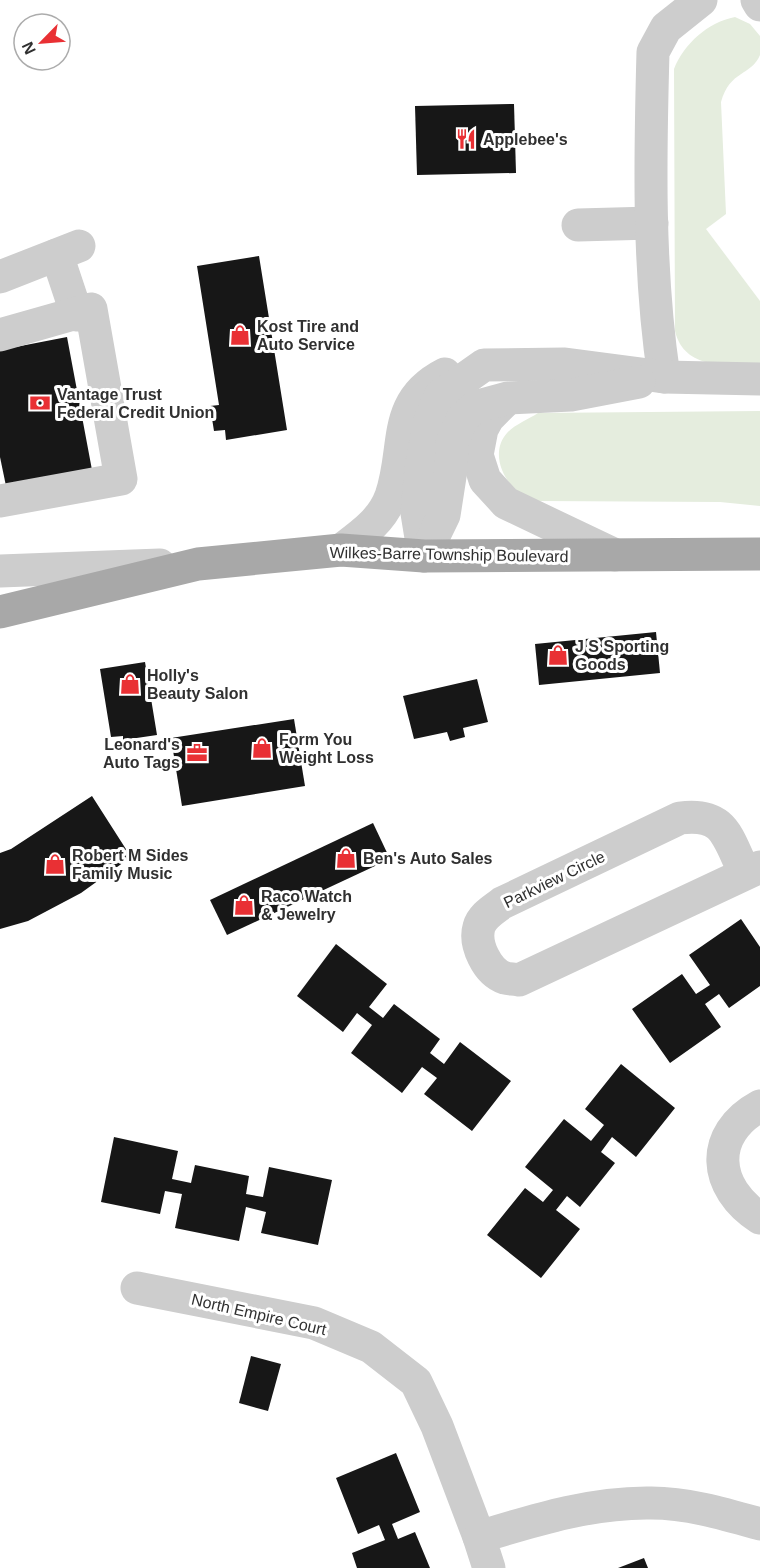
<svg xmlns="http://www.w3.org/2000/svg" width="760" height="1568" viewBox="0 0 760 1568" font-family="Arial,sans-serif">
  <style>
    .green { fill: #e5edde }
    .building { fill: #171717 }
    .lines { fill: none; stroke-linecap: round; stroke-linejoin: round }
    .minor { stroke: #cdcdcd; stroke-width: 33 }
    .major { stroke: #a8a8a8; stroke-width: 33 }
    .labels { text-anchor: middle; stroke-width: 6; stroke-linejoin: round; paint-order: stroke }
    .poi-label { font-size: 16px; font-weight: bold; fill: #303030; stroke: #fff; text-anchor: start }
    .street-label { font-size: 16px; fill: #303030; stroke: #fff }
  </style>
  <rect width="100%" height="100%" fill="#fff"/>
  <g class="green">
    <path d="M735 17 750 24 760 36C760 42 760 51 760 55 751 76 730 70 721 102L726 214 706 229 760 301V369C728 365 684 370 675 331L674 69C684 44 708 22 735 17Z"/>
    <path d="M760 411V506L720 502 538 501C531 498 522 496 517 491 501 477 491 451 507 433 514 425 529 419 538 413Z"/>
  </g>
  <g class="building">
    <path d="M514 104 516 173 417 175 415 106Z"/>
    <path d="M259 256 287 430 226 440 225 430 214 431 210 406 219 405 197 266Z"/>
    <path d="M67 337 92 470 6 486 0 457V350Z"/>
    <path d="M656 632 660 673 539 685 535 644Z"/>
    <path d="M145 662 157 735 123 740V736L111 737 100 669Z"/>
    <path d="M477 679 488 722 463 728 465 737 450 741 447 732 414 739 403 696Z"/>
    <path d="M294 719 305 786 182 806 171 738Z"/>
    <path d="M92 796 131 857 81 893 28 921 0 929V853L11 849Z"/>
    <path d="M373 823 390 859 227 935 210 900Z"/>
    <path d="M741 919 760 947V986L729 1008 719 994 705 1004 721 1027 670 1063 632 1009 682 974 696 994 710 985 689 955Z"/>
    <path d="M336 944 387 984 369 1007 383 1018 394 1004 440 1039 430 1053 444 1064 460 1042 511 1081 472 1131 424 1094 437 1078 422 1067 402 1093 351 1053 372 1025 357 1013 343 1032 297 996Z"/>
    <path d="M621 1064 675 1108 636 1157 612 1137 601 1152 615 1163 580 1207 567 1196 556 1210 580 1229 541 1278 487 1235 525 1188 543 1202 553 1190 525 1167 564 1119 591 1141 604 1125 585 1109Z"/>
    <path d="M114 1137 178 1151 172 1179 191 1183 195 1165 249 1176 246 1194 263 1197 269 1167 332 1180 318 1245 261 1233 266 1212 246 1207 239 1241 175 1228 182 1194 165 1191 160 1214 101 1202Z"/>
    <path d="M251 1356 281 1364 268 1411 239 1403Z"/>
    <path d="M396 1453 420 1512 392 1524 398 1539 415 1532 430 1568H357L352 1553 385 1540 379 1525 358 1534 336 1478Z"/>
    <path d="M644 1558 648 1568H618Z"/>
  </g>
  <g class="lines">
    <g class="minor">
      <path d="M757 0 760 5"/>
      <path d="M578 225 652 223"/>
      <path d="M57 255 77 315"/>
      <path d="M0 277 79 246"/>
      <path d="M0 335 91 309 121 479 0 501"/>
      <path d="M664 377C648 270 650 160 653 52L666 28 701 0"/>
      <path d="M507 399 488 418 482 429 477 455 485 480 506 503 615 555"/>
      <path d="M341 550C361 535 382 521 391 496 408 448 390 402 445 374"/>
      <path d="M424 556 417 513 421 468 430 420 440 396 484 365 565 364 664 377 760 379"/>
      <path d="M424 556 444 515 451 470 452 443 462 419 475 407 508 398 571 395 639 382"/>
      <path d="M0 571 160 565"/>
      <path d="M745 873C727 838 726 812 680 818L502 903C493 910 482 916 479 927 474 944 487 972 505 978 509 979 515 979 519 980L760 867"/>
      <path d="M760 1106C708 1134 713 1188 760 1218"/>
      <path d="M137 1288 314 1323 371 1347 416 1382 437 1426 479 1537"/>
      <path d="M489 1568 479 1537C535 1520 592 1502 651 1503 688 1503 725 1514 760 1524"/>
    </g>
    <path class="major" d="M0 612 198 564 341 550 424 556 760 554"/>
  </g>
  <defs>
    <g id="restaurant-bare" transform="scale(1.62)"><path d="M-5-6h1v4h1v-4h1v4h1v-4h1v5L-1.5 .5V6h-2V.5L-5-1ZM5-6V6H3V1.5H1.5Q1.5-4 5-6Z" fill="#e93034" stroke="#fff" stroke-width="2.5" paint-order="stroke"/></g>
    <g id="shop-bare" transform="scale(1.62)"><path d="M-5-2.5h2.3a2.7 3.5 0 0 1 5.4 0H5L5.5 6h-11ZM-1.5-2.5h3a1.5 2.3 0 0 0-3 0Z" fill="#e93034" stroke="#fff" stroke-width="2.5" paint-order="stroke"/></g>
    <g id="bank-bare" transform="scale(1.62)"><path d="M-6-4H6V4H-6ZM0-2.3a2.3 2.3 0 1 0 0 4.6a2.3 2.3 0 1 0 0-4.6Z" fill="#e93034" stroke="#fff" stroke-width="2.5" paint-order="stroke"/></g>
    <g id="office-bare" transform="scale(1.62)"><path d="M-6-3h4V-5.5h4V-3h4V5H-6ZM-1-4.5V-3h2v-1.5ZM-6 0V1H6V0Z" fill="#e93034" stroke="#fff" stroke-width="2.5" paint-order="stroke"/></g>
  </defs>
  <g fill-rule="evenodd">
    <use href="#restaurant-bare" x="466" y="139"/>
    <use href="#shop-bare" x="240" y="335"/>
    <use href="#bank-bare" x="40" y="403"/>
    <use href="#shop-bare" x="558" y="655"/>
    <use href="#shop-bare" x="130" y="684"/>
    <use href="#shop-bare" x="262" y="748"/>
    <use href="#office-bare" x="197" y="753"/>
    <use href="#shop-bare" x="346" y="858"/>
    <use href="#shop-bare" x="55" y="864"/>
    <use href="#shop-bare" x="244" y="905"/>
  </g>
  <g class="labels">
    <g class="poi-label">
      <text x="483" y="145">Applebee's</text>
      <text x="257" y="332">Kost Tire and<tspan x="257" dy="18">Auto Service</tspan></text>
      <text x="57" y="400">Vantage Trust<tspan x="57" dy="18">Federal Credit Union</tspan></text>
      <text x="575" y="652">J S Sporting<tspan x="575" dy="18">Goods</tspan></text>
      <text x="147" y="681">Holly's<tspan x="147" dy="18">Beauty Salon</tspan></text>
      <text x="279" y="745">Form You<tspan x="279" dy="18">Weight Loss</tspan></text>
      <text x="180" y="750" text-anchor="end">Leonard's<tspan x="180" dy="18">Auto Tags</tspan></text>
      <text x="72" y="861">Robert M Sides<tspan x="72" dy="18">Family Music</tspan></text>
      <text x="363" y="864">Ben's Auto Sales</text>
      <text x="261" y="902">Raco Watch<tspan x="261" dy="18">&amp; Jewelry</tspan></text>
    </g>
    <g class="street-label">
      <text transform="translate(449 554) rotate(1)" y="6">Wilkes-Barre Township Boulevard</text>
      <text transform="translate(554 879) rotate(-26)" y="6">Parkview Circle</text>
      <text transform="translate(259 1314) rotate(13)" y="6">North Empire Court</text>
    </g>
  </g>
  <g transform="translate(42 42) rotate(245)"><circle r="28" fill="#ffffff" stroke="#acacac" stroke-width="1.5"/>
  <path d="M0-4.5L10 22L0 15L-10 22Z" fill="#e93034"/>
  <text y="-9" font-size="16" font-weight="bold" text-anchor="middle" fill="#303030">N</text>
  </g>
</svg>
